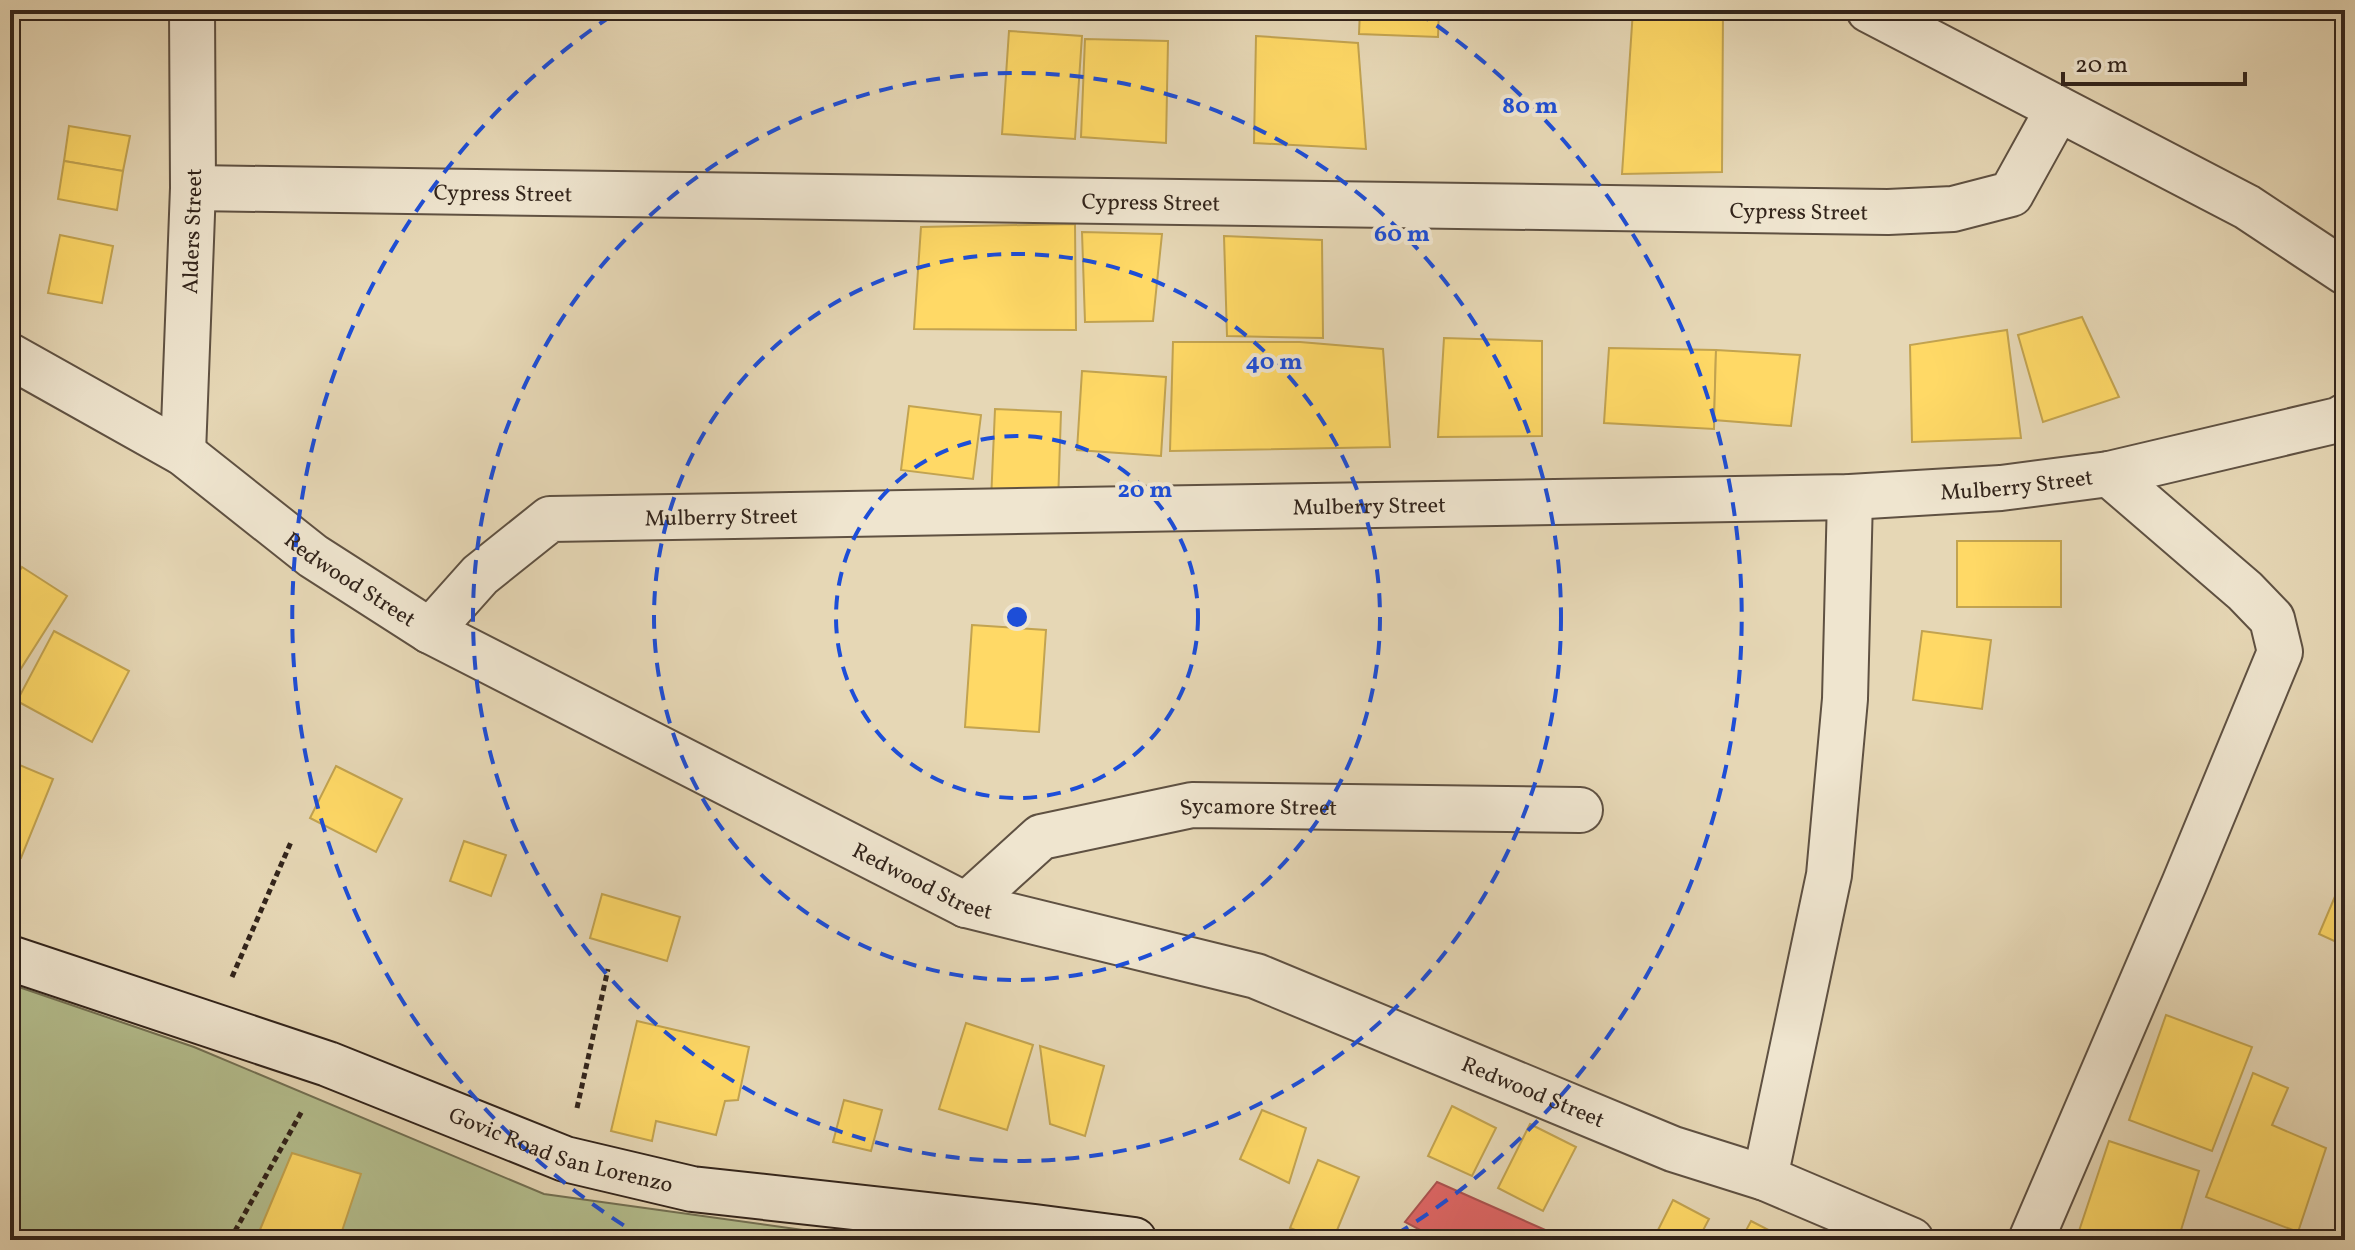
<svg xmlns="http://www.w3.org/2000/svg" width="2355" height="1250" viewBox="0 0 2355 1250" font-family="Vollkorn,serif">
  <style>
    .green { fill: #b4be8e; stroke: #737154; stroke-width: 2 }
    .homes { fill: #ffd966; stroke: #c2a350; stroke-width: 2 }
    .shops { fill: #e06666; stroke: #ac5250; stroke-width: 2 }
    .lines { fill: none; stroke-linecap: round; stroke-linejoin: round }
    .minor-casing { stroke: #5f5142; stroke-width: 48 }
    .secondary-casing { stroke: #32241b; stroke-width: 48 }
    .path { stroke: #32241b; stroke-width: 5; stroke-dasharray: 6 4; stroke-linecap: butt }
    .minor { stroke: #efe5cf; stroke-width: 44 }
    .secondary { stroke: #efe5cf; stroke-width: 44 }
    .ring { fill: none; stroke: #1d4ed8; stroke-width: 4; stroke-dasharray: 14 10 }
    .labels { text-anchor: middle; stroke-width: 8; stroke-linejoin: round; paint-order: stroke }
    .street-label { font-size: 22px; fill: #32241b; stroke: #efe5cf }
    .centre { fill: #1d4ed8; stroke: #efe5cf; stroke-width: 4 }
    .ring-label { font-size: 24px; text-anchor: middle; font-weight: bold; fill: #1d4ed8; stroke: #efe5cf; stroke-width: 8; stroke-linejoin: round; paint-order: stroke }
  </style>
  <rect width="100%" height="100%" fill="#e6d7b5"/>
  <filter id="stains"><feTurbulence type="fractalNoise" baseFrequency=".0025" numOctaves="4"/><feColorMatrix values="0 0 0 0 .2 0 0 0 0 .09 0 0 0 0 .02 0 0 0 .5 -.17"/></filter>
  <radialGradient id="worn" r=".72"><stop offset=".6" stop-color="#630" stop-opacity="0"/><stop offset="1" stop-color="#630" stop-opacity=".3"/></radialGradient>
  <path class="green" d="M10 984 194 1047 544 1194 875 1240H10Z"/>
  <g class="homes">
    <path d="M1360 10H1439L1438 37 1359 34Z"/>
    <path d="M1633 10H1723L1722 172 1622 174Z"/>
    <path d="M1009 31 1082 36 1075 139 1002 134Z"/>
    <path d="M1256 36 1358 43 1366 149 1254 143Z"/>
    <path d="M1085 39 1168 41 1166 143 1081 137Z"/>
    <path d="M69 126 130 136 123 171 64 161Z"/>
    <path d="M64 161 123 171 117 210 58 199Z"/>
    <path d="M1075 224 1076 330 914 329 921 227Z"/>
    <path d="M1082 232 1162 234 1153 321 1085 322Z"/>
    <path d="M60 235 113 246 102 303 48 293Z"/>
    <path d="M1224 236 1322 240 1323 338 1227 336Z"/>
    <path d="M2082 317 2119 397 2043 422 2018 335Z"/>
    <path d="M2007 330 2021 438 1912 442 1910 345Z"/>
    <path d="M1444 338 1542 341V436L1438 437Z"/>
    <path d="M1173 342H1300L1383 349 1390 447 1170 451Z"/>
    <path d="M1609 348 1716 350 1714 429 1604 423Z"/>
    <path d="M1716 350 1800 355 1791 426 1714 420Z"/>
    <path d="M1082 371 1166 377 1161 456 1077 450Z"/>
    <path d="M909 406 981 415 973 479 901 470Z"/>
    <path d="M995 409 1061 412 1058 504 991 501Z"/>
    <rect x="1957" y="541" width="104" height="66"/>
    <path d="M22 567 67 596 20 670 10 663V586Z"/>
    <path d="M972 625 1046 630 1039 732 965 727Z"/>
    <path d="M54 631 129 671 92 742 17 701Z"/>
    <path d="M1922 631 1991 640 1982 709 1913 700Z"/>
    <path d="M10 761 53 779 21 858 10 853Z"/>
    <path d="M336 766 402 799 376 852 310 818Z"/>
    <path d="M464 841 506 855 491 896 450 881Z"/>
    <path d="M2339 887 2345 889V946L2319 934Z"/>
    <path d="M602 894 680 917 667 961 590 938Z"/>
    <path d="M2166 1015 2252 1047 2212 1151 2129 1120Z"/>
    <path d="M637 1021 749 1047 738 1100 725 1101 716 1135 656 1121 652 1141 611 1131Z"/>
    <path d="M966 1023 1033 1045 1007 1130 939 1109Z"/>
    <path d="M1040 1046 1104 1066 1085 1136 1050 1124Z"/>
    <path d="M2253 1073 2288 1088 2272 1125 2326 1148 2298 1232 2206 1197Z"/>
    <path d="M844 1100 882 1110 871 1151 833 1142Z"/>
    <path d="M1452 1106 1496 1128 1472 1176 1428 1156Z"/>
    <path d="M1262 1110 1306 1128 1289 1183 1240 1159Z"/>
    <path d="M1530 1124 1576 1147 1543 1211 1498 1188Z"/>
    <path d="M2109 1141 2199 1171 2178 1240H2076Z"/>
    <path d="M292 1153 361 1174 339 1240H281L259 1232Z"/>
    <path d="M1318 1160 1359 1177 1333 1240H1321L1290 1228Z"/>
    <path d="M1673 1200 1709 1219 1698 1240H1653Z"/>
    <path d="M1751 1221 1788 1240H1741Z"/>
  </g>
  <path class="shops" d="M1437 1182 1482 1202 1568 1240H1439L1405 1222Z"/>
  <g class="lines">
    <g class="minor-casing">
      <g id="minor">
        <path d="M1869 10 2247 207 2345 272"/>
        <path id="s1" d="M193 188 1888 212 1953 209 2011 194 2058 109"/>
        <path id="s2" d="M10 356 183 453 313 556 430 631 966 905 1256 976 1673 1149 1765 1178 1911 1240"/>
        <path id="s3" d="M183 453 193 188 192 10"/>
        <path id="s4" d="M430 631 480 575 550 519 1850 497 2001 488 2109 474 2338 420 2345 416"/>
        <path id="s5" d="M966 905 1041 837 1192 805 1580 810"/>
        <path d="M1765 1178 1829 875 1845 699 1850 497"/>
        <path d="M2031 1240 2184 884 2280 652 2272 619 2245 591 2109 474"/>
      </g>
    </g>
    <g class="secondary-casing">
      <g id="secondary">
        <path id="s6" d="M10 958 328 1064 565 1159 692 1189 1035 1227 1134 1240"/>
      </g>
    </g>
    <g class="path">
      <path d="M232 977 291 842"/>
      <path d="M577 1108 608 969"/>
      <path d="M230 1240 302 1111"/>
    </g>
    <use href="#minor" class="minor"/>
    <use href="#secondary" class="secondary"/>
  </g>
  <g class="ring">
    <circle cx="1017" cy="617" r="181"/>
    <circle cx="1017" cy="617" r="363"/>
    <circle cx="1017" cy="617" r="544"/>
    <path d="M644 1238A725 725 0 0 1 617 12M1417 12A725 725 0 0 1 1390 1238"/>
  </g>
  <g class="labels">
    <g class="street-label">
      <text dy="8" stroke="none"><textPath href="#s1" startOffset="310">Cypress Street</textPath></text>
      <text dy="8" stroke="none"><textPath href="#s1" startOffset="958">Cypress Street</textPath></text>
      <text dy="8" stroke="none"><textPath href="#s1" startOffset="1606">Cypress Street</textPath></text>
      <text dy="8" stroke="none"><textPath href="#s3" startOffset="222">Alders Street</textPath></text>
      <text dy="8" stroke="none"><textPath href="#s4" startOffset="1632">Mulberry Street</textPath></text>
      <text dy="8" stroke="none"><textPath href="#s4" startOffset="984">Mulberry Street</textPath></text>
      <text dy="8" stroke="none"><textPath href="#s4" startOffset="336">Mulberry Street</textPath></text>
      <text dy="8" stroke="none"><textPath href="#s2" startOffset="408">Redwood Street</textPath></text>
      <text dy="8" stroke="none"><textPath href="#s5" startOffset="322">Sycamore Street</textPath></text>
      <text dy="8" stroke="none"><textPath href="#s2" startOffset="1056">Redwood Street</textPath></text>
      <text dy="8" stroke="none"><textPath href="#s2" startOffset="1704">Redwood Street</textPath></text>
      <text dy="8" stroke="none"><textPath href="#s6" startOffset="584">Govic Road San Lorenzo</textPath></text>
    </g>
  </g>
  <circle cx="1017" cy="617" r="12" class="centre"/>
  <g class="ring-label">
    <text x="1530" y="113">80 m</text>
    <text x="1402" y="241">60 m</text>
    <text x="1274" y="369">40 m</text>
    <text x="1145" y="497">20 m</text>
  </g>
  <rect width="2355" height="1250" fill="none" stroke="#e6d7b5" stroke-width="40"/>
  <rect x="12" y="12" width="2331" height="1226" fill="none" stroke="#32241b" stroke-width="4"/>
  <rect x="20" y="20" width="2315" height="1210" fill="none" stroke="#32241b" stroke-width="2"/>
  <path d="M2063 72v12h182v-12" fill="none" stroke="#32241b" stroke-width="4"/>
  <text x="2075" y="72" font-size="24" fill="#32241b" stroke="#efe5cf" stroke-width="6" paint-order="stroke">20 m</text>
  <rect width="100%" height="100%" filter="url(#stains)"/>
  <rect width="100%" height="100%" fill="url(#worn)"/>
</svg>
